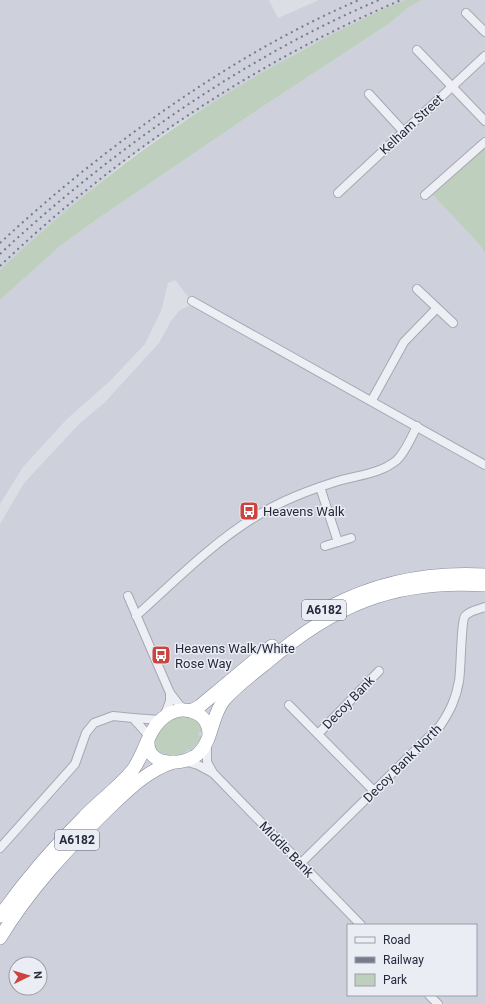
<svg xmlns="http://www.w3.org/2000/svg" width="485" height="1004" viewBox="0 0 485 1004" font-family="Roboto,sans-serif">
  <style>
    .built { fill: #ced0db; fill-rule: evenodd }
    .green { fill: #bed0bd }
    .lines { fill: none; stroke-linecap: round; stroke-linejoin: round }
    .minor-casing { stroke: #a5a8b3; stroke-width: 10 }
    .trunk-casing { stroke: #83899d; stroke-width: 14 }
    .minor { stroke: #eeeff5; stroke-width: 8 }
    .trunk { stroke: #fff; stroke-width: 13 }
    .rail { stroke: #757a8f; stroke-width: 2; stroke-dasharray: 2 4; stroke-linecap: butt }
    .labels { text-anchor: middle; stroke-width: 3; stroke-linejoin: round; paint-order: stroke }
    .shield { fill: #ebedf4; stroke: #616473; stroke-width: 1 }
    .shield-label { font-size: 12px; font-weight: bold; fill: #262a3c }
    .street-label { font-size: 13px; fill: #262a3c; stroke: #ebedf4 }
    .poi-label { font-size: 13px; fill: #262a3c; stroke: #ebedf4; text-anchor: start }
  </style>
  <rect width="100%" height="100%" fill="#dcdee6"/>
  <g class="built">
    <path d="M0 0H269L278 18 319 0H406L362 19 293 55 179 123 128 159 58 218 0 270Z"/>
    <path d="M422 0H485V148L433 195 479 244 485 253V1004H0V524L24 483 79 424 105 402 159 343 171 321 180 310 189 306 196 307 175 280 168 283 161 311 145 344 110 381 67 419 23 467 0 504V300L60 246 96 220 253 113 390 23 409 7ZM348 925H476V995H348ZM16 964H40V988H16Z"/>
  </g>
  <g class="green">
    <path d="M406 0H422L409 7 390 23 253 113 96 220 60 246 0 300V270C94 181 191 109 305 49 338 31 372 13 406 0Z"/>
    <path d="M485 148V253L479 244 433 195Z"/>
    <path d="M174 717C192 716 196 716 203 732H199L198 735 202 737 191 750 190 749C184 752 182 755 176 755 163 757 144 744 156 731 161 726 168 722 174 717Z"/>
  </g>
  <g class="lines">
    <g class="minor-casing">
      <g id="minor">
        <path d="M466 13 485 32"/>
        <path d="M417 50 485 121"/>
        <path d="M369 94 403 131"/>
        <path d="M338 193 485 56"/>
        <path d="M425 195 485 142"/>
        <path d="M417 289 453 323"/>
        <path d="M192 301 485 465"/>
        <path d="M372 400 404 342 437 308"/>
        <path d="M320 487 338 542"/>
        <path d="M325 546 351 538"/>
        <path d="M128 596 170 693 180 706 187 710"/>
        <path d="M136 616C174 582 211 544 255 517 280 501 309 490 338 481 359 475 380 474 397 460 406 451 411 438 417 426"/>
        <path d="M289 705 374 791"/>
        <path d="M164 717 170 701V693"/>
        <path d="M318 734 379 671"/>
        <path d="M149 736 133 718 160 720"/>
        <path d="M207 744V762L213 773"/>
        <path d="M184 761 198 765 213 773 361 925"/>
        <path d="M0 848 75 764 86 733 94 723 113 716 133 718"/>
        <path d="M301 863 440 726C450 711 456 699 459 681 461 670 461 621 465 616 469 611 479 609 485 607"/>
        <path d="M429 995 438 1004"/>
      </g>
    </g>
    <g class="trunk-casing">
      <g id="trunk">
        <path d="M330 607C379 581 430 572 485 575"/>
        <path d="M191 711 200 706 272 646"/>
        <path d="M148 743C148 767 184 766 198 754 213 740 211 716 224 700 235 687 251 675 265 664 333 605 394 579 485 585"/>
        <path d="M0 916C25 880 53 848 84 817 99 801 118 788 132 771 146 753 147 728 167 715 184 704 209 712 209 734"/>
        <path d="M0 938C29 890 67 849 107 810 127 791 146 771 173 762"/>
      </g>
    </g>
    <use href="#minor" class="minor"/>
    <use href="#trunk" class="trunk"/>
    <g class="rail">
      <path d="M0 243C101 149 232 54 359 0"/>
      <path d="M0 254C108 153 242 58 379 0"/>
      <path d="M0 266C116 155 253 63 401 0"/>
    </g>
  </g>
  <defs>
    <g id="bus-square" transform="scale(1)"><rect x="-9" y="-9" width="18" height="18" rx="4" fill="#cd433f" stroke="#ebedf4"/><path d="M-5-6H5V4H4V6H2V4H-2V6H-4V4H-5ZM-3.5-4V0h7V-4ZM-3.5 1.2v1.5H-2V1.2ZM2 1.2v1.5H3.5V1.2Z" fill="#fff"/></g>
  </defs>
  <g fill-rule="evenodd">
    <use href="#bus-square" x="249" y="511"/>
    <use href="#bus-square" x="161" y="655"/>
  </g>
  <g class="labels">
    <g class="shield">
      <rect x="302" y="600" width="44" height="20" rx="3"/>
      <rect x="55" y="830" width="44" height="20" rx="3"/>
    </g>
    <g class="shield-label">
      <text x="324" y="614">A6182</text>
      <text x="77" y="844">A6182</text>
    </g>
    <g class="street-label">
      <text transform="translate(411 124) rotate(-43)" y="5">Kelham Street</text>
      <text transform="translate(348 702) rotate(-46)" y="5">Decoy Bank</text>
      <text transform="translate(402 763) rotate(-45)" y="5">Decoy Bank North</text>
      <text transform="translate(287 849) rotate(46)" y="5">Middle Bank</text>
    </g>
    <g class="poi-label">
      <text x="263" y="516">Heavens Walk</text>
      <text x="175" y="653">Heavens Walk/White<tspan x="175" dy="15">Rose Way</tspan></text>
    </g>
  </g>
  <rect x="347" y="924" width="130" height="72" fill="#ebedf4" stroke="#9c9faa"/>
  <rect x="355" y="937" width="20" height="6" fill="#eeeff5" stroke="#9c9faa"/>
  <text x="383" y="944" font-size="12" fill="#262a3c">Road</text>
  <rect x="355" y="957" width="20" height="6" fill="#757a8f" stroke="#9c9faa"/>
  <text x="383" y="964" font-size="12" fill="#262a3c">Railway</text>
  <rect x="355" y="974" width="20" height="12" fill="#bed0bd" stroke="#9c9faa"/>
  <text x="383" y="984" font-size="12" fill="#262a3c">Park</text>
  <g transform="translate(28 976) rotate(85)"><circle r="19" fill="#ebedf4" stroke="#9c9faa"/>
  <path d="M0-3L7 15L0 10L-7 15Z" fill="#cd433f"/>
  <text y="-6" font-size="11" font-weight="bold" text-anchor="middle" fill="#262a3c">N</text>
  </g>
</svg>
